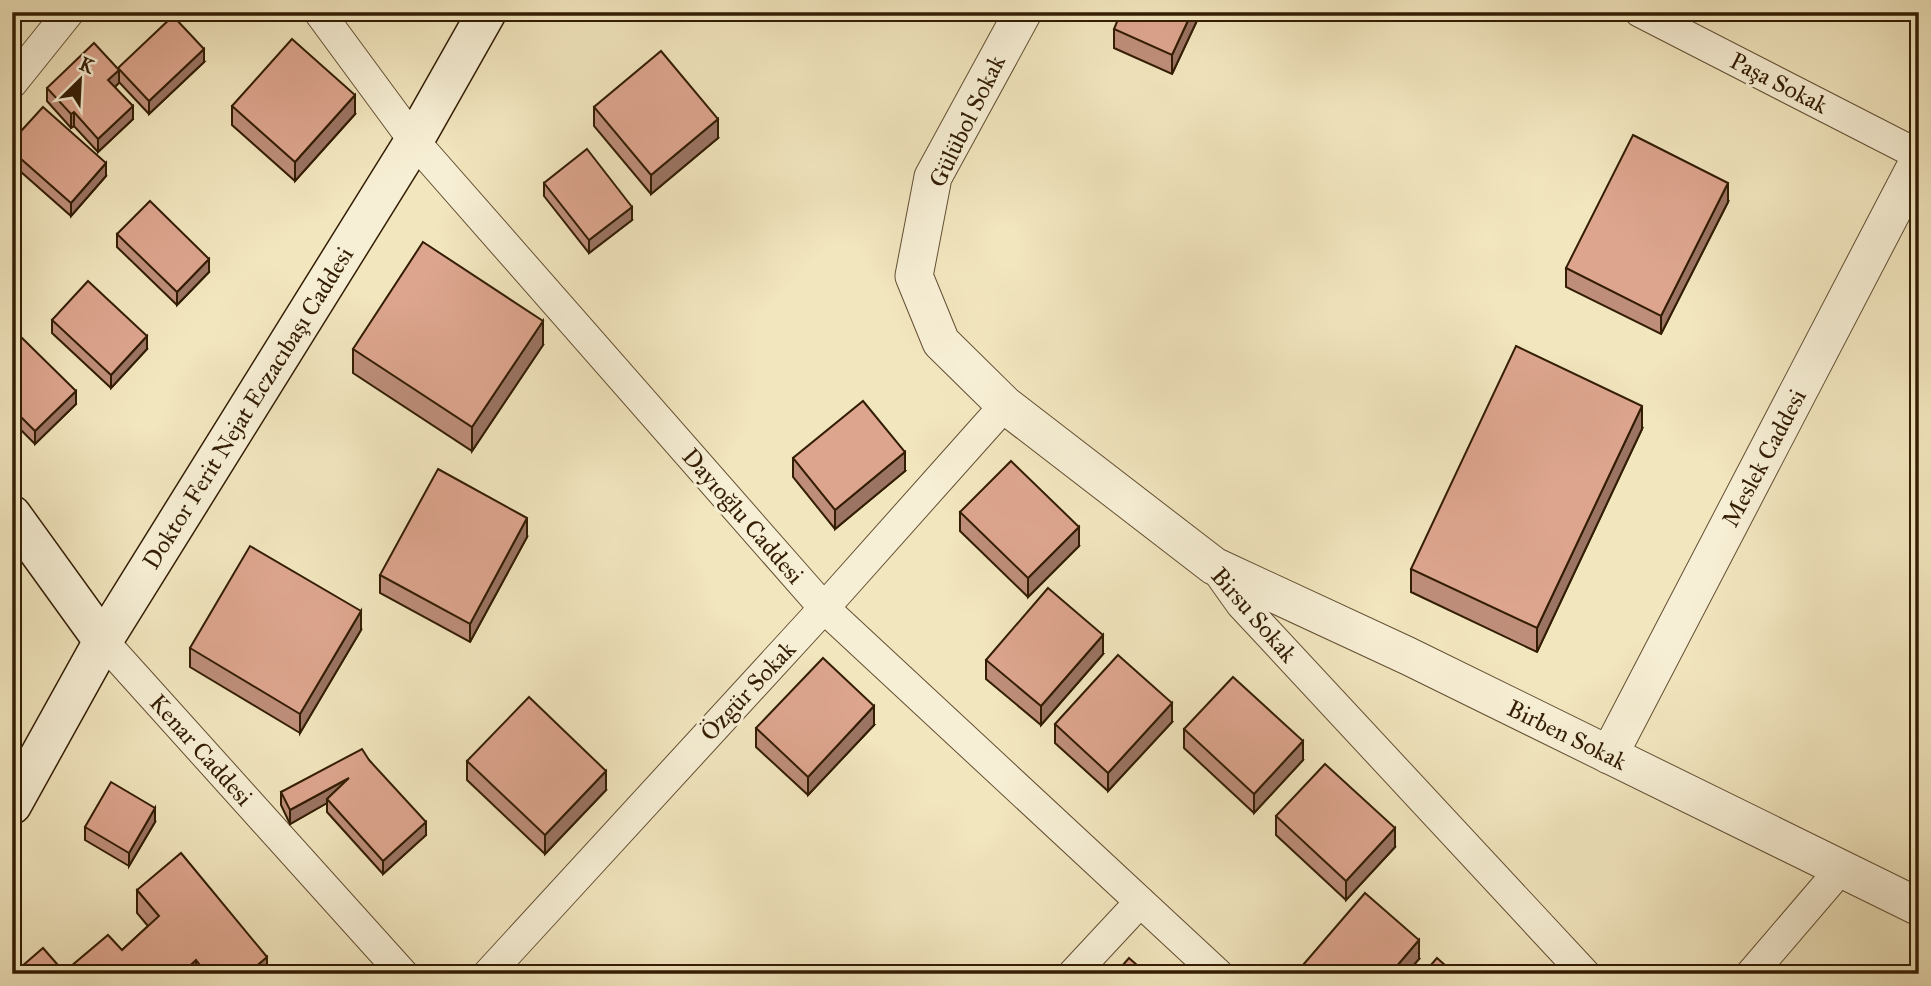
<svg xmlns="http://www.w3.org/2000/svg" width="1931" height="986" viewBox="0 0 1931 986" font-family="'IM FELL Great Primer',serif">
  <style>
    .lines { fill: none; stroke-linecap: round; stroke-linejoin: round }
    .minor-casing { stroke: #634f32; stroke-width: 32 }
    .tertiary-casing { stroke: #634f32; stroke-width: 39 }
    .secondary-casing { stroke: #331d03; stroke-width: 41 }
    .minor { stroke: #f7efd5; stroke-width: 30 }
    .tertiary { stroke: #f7efd5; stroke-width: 37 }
    .secondary { stroke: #f7efd5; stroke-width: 38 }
    .wall { fill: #be8e7a; stroke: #331d03; stroke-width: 2 }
    .shaded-wall { fill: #9b7463; stroke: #331d03; stroke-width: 2 }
    .building { fill: #dda58e; stroke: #331d03; stroke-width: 2 }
    .labels { text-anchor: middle; stroke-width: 6; stroke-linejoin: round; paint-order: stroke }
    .street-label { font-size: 24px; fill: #331d03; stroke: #f7efd5 }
  </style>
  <rect width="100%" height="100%" fill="#f2e6bf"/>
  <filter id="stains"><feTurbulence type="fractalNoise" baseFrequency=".00286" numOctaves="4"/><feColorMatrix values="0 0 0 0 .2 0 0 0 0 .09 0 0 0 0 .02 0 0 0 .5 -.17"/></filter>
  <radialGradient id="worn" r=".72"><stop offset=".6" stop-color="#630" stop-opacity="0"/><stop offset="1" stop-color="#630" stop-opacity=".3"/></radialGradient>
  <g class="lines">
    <g class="minor-casing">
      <g id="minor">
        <path d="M319 12 414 141 824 608 1218 974"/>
        <path d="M1640 12 1919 155"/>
        <path d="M12 83 69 12"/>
        <path d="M1214 566 1241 604 1585 974"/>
        <path d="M103 641 403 974"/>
        <path d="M488 974 824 608 1005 405"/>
        <path d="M1073 974 1140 902"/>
        <path d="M1751 974 1840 870"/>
      </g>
    </g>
    <g class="tertiary-casing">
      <g id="tertiary">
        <path d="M1023 12 933 177 914 276 941 342 1005 405 1214 566 1408 656 1919 907"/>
        <path d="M1609 755 1919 160"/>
      </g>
    </g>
    <g class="secondary-casing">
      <g id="secondary">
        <path d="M12 515 103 641"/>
        <path d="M12 805 103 641 414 141 487 12"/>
      </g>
    </g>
    <use href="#minor" class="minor"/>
    <use href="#tertiary" class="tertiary"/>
    <use href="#secondary" class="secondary"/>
  </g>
  <g class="wall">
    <path d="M1201 12 1172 74 1114 48V29Z"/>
    <path d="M204 62 149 114 119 82 115 87 133 119 98 152 74 126 71 128 47 101V88L118 69Z"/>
    <path d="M232 106 355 114 295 181 232 125Z"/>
    <path d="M594 107 718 138 651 194 594 126Z"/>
    <path d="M12 141 106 176 71 216 12 164Z"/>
    <path d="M544 183 632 220 589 253 544 196Z"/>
    <path d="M1728 202 1661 334 1566 287V268Z"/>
    <path d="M117 234 209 272 177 305 117 247Z"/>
    <path d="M52 320 147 349 111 388 52 333Z"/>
    <path d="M12 342 76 404 35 444 12 421Z"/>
    <path d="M543 345 472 451 353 373V349Z"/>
    <path d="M1642 429 1537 652 1411 592V569Z"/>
    <path d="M793 458 905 471 835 529 793 477Z"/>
    <path d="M960 512 1079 546 1028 597 960 531Z"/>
    <path d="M527 537 470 642 380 593V575Z"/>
    <path d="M361 630 300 733 190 667V648Z"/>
    <path d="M1103 654 1041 725 986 679V660Z"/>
    <path d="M1172 722 1108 791 1055 743V724Z"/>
    <path d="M874 725 808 795 756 747V728Z"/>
    <path d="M1184 729 1303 760 1254 813 1184 748Z"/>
    <path d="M369 760 426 835 383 874 327 812V803L290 824 281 805V792Z"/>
    <path d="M467 761 606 790 545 854 467 780Z"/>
    <path d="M1276 816 1395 847 1346 900 1276 835Z"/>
    <path d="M155 822 129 866 85 840V827Z"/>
    <path d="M137 890 267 974H13L64 972 122 950 148 926 137 913Z"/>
    <path d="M1419 959 1406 974H1303V965Z"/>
  </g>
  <g class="shaded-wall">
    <path d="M1192 12H1201L1172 74V55Z"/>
    <path d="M204 49V62L149 114V101Z"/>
    <path d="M119 70V83L108 93V80Z"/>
    <path d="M355 95V114L295 181V162Z"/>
    <path d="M133 106V119L98 152V139Z"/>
    <path d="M74 112V126L71 128V114Z"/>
    <path d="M718 119V138L651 194V175Z"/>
    <path d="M106 163V176L71 216V203Z"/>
    <path d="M1728 183V202L1661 334V316Z"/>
    <path d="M632 207V220L589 253V240Z"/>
    <path d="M209 259V272L177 305V292Z"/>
    <path d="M543 321V345L472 451V427Z"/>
    <path d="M147 336V349L111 388V375Z"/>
    <path d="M76 391V404L35 444V431Z"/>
    <path d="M1642 406V429L1537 652V628Z"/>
    <path d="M905 452V471L835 529V510Z"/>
    <path d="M527 518V537L470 642V624Z"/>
    <path d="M1079 527V546L1028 597V578Z"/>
    <path d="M361 611V630L300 733V714Z"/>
    <path d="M1103 635V654L1041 725V706Z"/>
    <path d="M19 655V674L12 685V666Z"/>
    <path d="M1172 703V722L1108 791V773Z"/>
    <path d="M874 706V725L808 795V777Z"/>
    <path d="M1303 741V760L1254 813V794Z"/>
    <path d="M606 771V790L545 854V835Z"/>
    <path d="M349 778 327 799V803L290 824V810Z"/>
    <path d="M155 808V822L129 866V853Z"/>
    <path d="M426 822V835L383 874V861Z"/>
    <path d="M1395 828V847L1346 900V881Z"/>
    <path d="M1419 940V959L1406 974H1390Z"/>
    <path d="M267 957V974H247Z"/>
    <path d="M196 960V974H181Z"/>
  </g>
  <g class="building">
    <path d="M1121 12H1192L1172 55 1114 29Z"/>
    <path d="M173 16 204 49 149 101 118 68Z"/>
    <path d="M292 39 355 95 295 162 232 106Z"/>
    <path d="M94 43 119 70 108 80 133 106 98 139 74 112 71 114 47 88Z"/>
    <path d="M661 51 718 119 651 175 594 107Z"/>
    <path d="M43 107 106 163 71 203 12 151V141Z"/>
    <path d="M1633 135 1728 183 1661 316 1566 268Z"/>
    <path d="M587 149 632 207 589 240 544 183Z"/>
    <path d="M150 201 209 259 177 292 117 234Z"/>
    <path d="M423 242 543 321 472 427 353 349Z"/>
    <path d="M88 281 147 336 111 375 52 320Z"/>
    <path d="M19 335 76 391 35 431 12 408V342Z"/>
    <path d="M1516 346 1642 406 1537 628 1411 569Z"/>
    <path d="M863 401 905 452 835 510 793 458Z"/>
    <path d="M1011 461 1079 527 1028 578 960 512Z"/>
    <path d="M438 469 527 518 470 624 380 575Z"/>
    <path d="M250 546 361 611 300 714 190 648Z"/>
    <path d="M1048 588 1103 635 1041 706 986 660Z"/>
    <path d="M12 652 19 655 12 666Z"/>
    <path d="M1118 655 1172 703 1108 773 1055 724Z"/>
    <path d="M823 658 874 706 808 777 756 728Z"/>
    <path d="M1233 677 1303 741 1254 794 1184 729Z"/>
    <path d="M529 697 606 771 545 835 467 761Z"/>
    <path d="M362 749 369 760 426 822 383 861 327 799 349 778 290 810 281 792Z"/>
    <path d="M1325 764 1395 828 1346 881 1276 816Z"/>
    <path d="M111 782 155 808 129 853 85 827Z"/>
    <path d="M181 853 267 957 247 974H207L196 960 181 974H13L43 948 64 972 108 935 122 950 159 916 137 890Z"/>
    <path d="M1365 893 1419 940 1390 974H1313L1303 965Z"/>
    <path d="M1129 958 1147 974H1115Z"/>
    <path d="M1437 958 1455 974H1423Z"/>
  </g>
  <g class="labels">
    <g class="street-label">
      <text transform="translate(1779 83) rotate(27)" y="8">Paşa Sokak</text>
      <text transform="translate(967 121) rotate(-64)" y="8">Gülübol Sokak</text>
      <text transform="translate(248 408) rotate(-58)" y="8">Doktor Ferit Nejat Eczacıbaşı Caddesi</text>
      <text transform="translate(1764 458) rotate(-62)" y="8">Meslek Caddesi</text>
      <text transform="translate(743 516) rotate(49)" y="8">Dayıoğlu Caddesi</text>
      <text transform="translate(1254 615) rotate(49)" y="8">Birsu Sokak</text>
      <text transform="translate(748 691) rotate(-47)" y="8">Özgür Sokak</text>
      <text transform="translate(1567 735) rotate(26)" y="8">Birben Sokak</text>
      <text transform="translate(201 750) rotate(48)" y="8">Kenar Caddesi</text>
    </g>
  </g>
  <rect width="1931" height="986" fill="none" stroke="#f2e6bf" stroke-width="42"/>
  <rect x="14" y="14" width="1903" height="958" fill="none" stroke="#331d03" stroke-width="3.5"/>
  <rect x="21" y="21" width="1889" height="944" fill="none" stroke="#331d03" stroke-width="2"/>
  <g transform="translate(80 80) rotate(24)" stroke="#f7efd5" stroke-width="5" paint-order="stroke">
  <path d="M0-5L12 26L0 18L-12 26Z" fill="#331d03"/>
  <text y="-10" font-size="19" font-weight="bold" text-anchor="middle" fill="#331d03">K</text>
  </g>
  <rect width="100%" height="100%" filter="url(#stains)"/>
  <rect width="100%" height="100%" fill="url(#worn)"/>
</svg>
